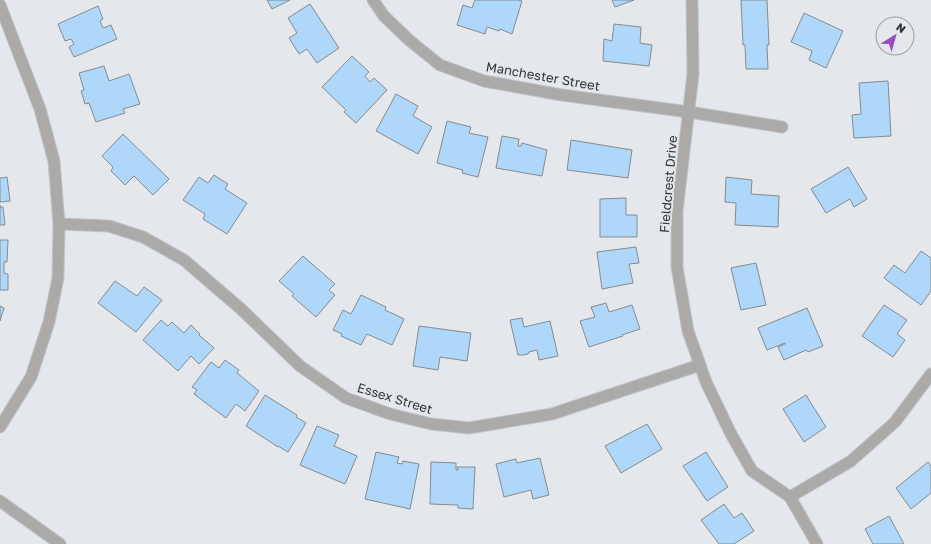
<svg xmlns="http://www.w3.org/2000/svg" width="931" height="544" viewBox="0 0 931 544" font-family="'Golos Text',sans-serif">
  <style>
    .building { fill: #aed7f9; stroke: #878b8e }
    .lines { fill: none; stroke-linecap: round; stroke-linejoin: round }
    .minor-casing { stroke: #c1c3c7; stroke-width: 13 }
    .minor { stroke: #acaaa9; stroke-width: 11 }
    .labels { text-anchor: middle; stroke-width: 4; stroke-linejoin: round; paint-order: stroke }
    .street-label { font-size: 13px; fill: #333536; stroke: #e4e7eb }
  </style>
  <rect width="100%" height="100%" fill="#e4e7eb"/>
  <g class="building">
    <path d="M267 0H290L272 9Z"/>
    <path d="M475 0H518L522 1 512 34 500 29 499 31 487 27 485 34 457 25 463 5 472 8Z"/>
    <path d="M612 0H634L615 7Z"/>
    <path d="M741 0H767L769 45H767L768 69H746L745 45H743Z"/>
    <path d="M310 4 339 48 317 63 307 49 299 54 289 38 297 33 288 18Z"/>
    <path d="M98 6 103 19 100 21 103 28 111 25 117 39 74 57 69 47 74 44 71 39 65 41 58 24Z"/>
    <path d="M804 13 843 31 826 68 809 60 812 51 791 42Z"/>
    <path d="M614 24 641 27 640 43 652 45 649 66 603 61 604 39 612 41Z"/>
    <path d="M352 56 369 72 365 76 370 82 374 78 387 90 356 123 344 112 346 110 322 87Z"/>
    <path d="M104 66 109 81 129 74 140 104 123 109 125 113 96 122 89 103 85 104 81 91 84 90 79 73Z"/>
    <path d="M888 81 891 136 854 138 852 115 861 114 859 83Z"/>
    <path d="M396 94 418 106 413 116 432 127 418 154 376 131Z"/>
    <path d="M447 121 471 127 469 133 488 137 478 177 462 173 463 170 437 163Z"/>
    <path d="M123 134 169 179 153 195 134 176 125 185 111 171 113 167 102 156Z"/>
    <path d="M502 136 519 139 518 146H521L522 143 547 150 542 176 496 168Z"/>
    <path d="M571 140 632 150 628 178 567 170Z"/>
    <path d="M848 167 867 199 854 207 850 199 826 213 811 189Z"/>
    <path d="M214 175 228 184 225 189 247 203 227 234 203 219 205 214 183 200 199 177 208 183Z"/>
    <path d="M7 177 10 201 0 202V178Z"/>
    <path d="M726 177 752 180 751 194 779 196 778 227 735 225 736 203 725 202Z"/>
    <path d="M626 198V215H637V237H600V199Z"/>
    <path d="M0 205V207H3L5 225H0Z"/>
    <path d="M0 240H8L7 262H4V273L8 274V290H0Z"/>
    <path d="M636 247 639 263 629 264 633 283 602 289 597 252Z"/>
    <path d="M921 251 931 258V291L921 305 884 278 894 265 905 273Z"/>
    <path d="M303 256 335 284 329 290 335 295 316 317 292 296 294 294 279 281Z"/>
    <path d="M756 263 766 305 741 310 731 268Z"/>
    <path d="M115 281 137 296 144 287 162 300 136 332 98 303Z"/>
    <path d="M361 295 386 307 385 310 404 319 392 345 367 334 361 345 341 336 342 334 333 330 343 310 351 314Z"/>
    <path d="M606 303 609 312 632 305 640 329 622 335 623 336 589 347 580 321 595 317 591 307Z"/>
    <path d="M884 305 907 320 897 334 905 340 893 357 862 336Z"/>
    <path d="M0 306 4 308 0 321Z"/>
    <path d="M807 308 823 346 808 352 806 350 784 360 778 347 785 344V343L767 350 758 328Z"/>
    <path d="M522 318 524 327 550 321 558 356 539 360 537 350 529 352 528 354 523 355H518L510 320Z"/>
    <path d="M161 320 168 326 172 322 184 333 191 325 200 334 199 335 214 348 199 364 191 356 178 371 143 340Z"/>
    <path d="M419 326 471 333 467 361 440 357 438 370 413 366Z"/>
    <path d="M225 360 239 370 237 373 259 391 245 411 236 404 226 418 194 394 197 390 192 387 211 362 219 368Z"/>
    <path d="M265 395 297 415 296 417 306 423 288 452 278 446V447L246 426Z"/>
    <path d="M806 395 826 427 804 442 783 409Z"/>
    <path d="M647 424 662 449 621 473 605 446Z"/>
    <path d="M317 426 339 435 334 446 357 456 345 484 300 465Z"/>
    <path d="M376 452 399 457 397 463 402 464 403 461 419 464 410 509 365 499Z"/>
    <path d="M706 452 728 487 707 501 683 466Z"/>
    <path d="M540 458 549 495 533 499 531 490 504 497 496 464 516 459 517 463Z"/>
    <path d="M431 462 456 463V470H458L457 467H475L473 509 458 508V505L430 504Z"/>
    <path d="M928 462 931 466V493L911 509 896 488Z"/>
    <path d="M724 504 734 518 742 513 754 531 734 544H719L701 520Z"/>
    <path d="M889 516 904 544H873L865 529Z"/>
  </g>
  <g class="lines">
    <g class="minor-casing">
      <g id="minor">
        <path d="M373 0 384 16 409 40 440 65 484 81 562 95 689 112 782 127"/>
        <path d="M692 0 693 74 677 211V267L688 331 706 382 731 434 752 471 790 497 817 544"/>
        <path d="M0 5 40 109 54 161 59 224 58 278 49 322 31 377 0 427"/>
        <path d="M59 224 109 226 143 237 184 260 241 309 300 366 346 398 390 414 431 424 469 428 552 414 700 365"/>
        <path d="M790 497 851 461 895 422 931 374"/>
        <path d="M0 501 60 544"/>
      </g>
    </g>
    <use href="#minor" class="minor"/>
  </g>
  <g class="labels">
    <g class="street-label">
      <text transform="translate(543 76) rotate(10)" y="5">Manchester Street</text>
      <text transform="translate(668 184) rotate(-85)" y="5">Fieldcrest Drive</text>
      <text transform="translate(395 398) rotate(17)" y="5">Essex Street</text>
    </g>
  </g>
  <g transform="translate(895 36) rotate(37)"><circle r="19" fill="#e4e7eb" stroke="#9da0a3"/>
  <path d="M0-3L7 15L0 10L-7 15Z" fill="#994dbe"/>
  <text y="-6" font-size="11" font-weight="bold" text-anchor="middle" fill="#333536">N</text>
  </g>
</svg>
